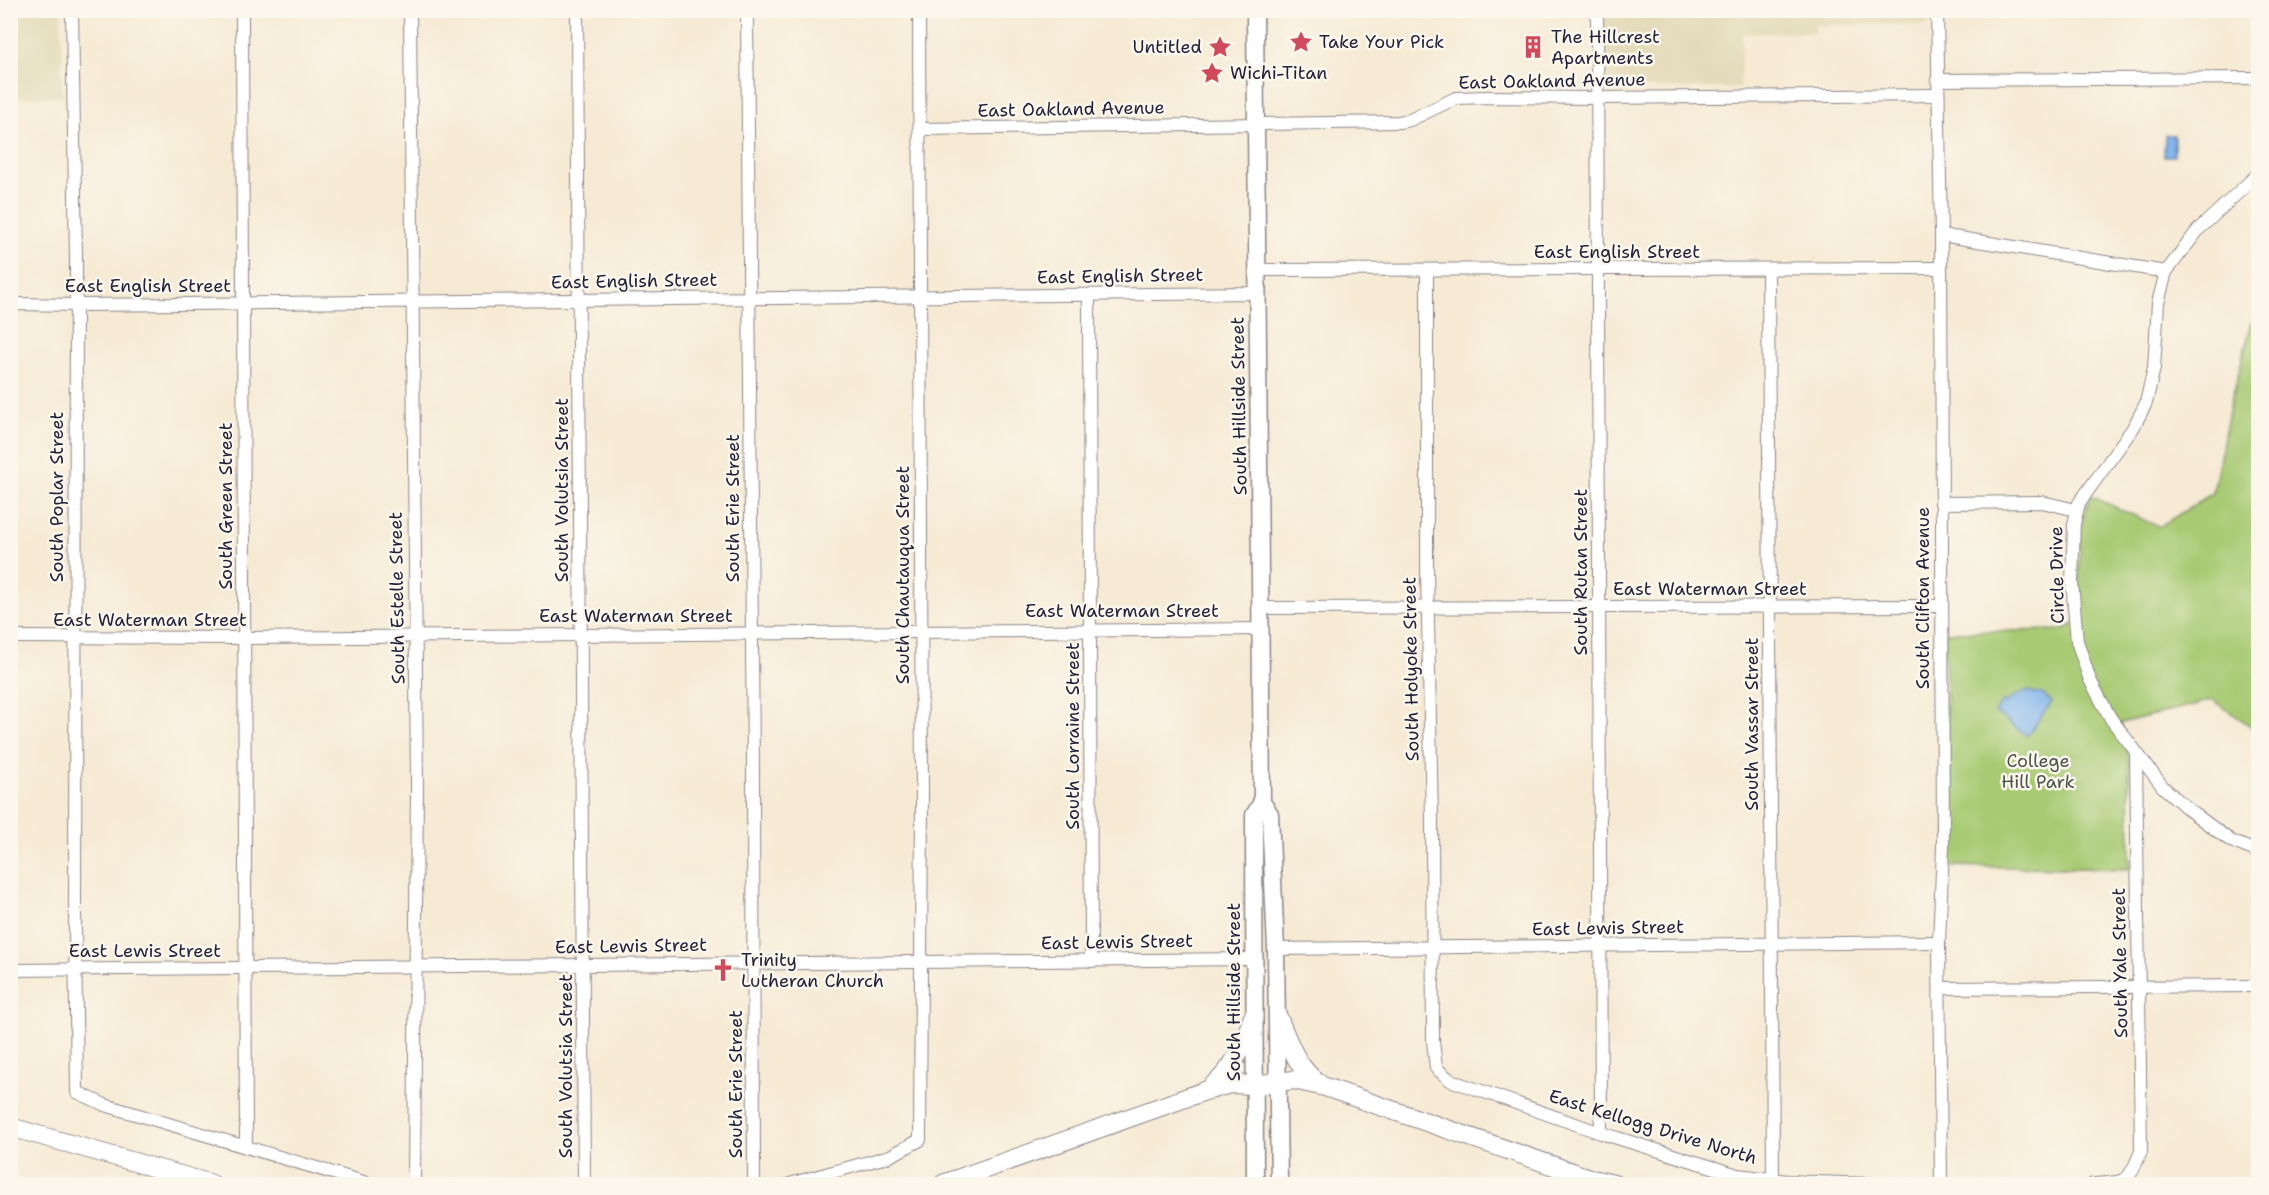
<svg xmlns="http://www.w3.org/2000/svg" width="2269" height="1195" viewBox="0 0 2269 1195" font-family="'Shantell Sans',sans-serif">
  <style>
    .built { fill: #e4dbba }
    .green { fill: #a8ca73; stroke: #657657; stroke-width: 1.5 }
    .water { fill: #7eb3ec; stroke: #506a94; stroke-width: 1.5 }
    .lines { fill: none; stroke-linecap: round; stroke-linejoin: round }
    .minor-casing { stroke: #8c8688; stroke-width: 14 }
    .major-casing { stroke: #8c8688; stroke-width: 19 }
    .highway-casing { stroke: #8c8688; stroke-width: 20 }
    .minor { stroke: #fff; stroke-width: 12 }
    .major { stroke: #fff; stroke-width: 16 }
    .highway { stroke: #fff; stroke-width: 18 }
    .labels { text-anchor: middle; stroke-width: 5; stroke-linejoin: round; paint-order: stroke }
    .poi-label { font-size: 18px; fill: #22223b; stroke: #fbf7ec; text-anchor: start }
    .street-label { font-size: 18px; fill: #22223b; stroke: #fbf7ec }
    .park-label { font-size: 18px; fill: #4a544c; stroke: #fbf7ec }
  </style>
  <rect width="100%" height="100%" fill="#fbf7ec"/>
  <filter id="ink" filterUnits="userSpaceOnUse"><feTurbulence type="fractalNoise" baseFrequency=".0167" numOctaves="2"/><feDisplacementMap in="SourceGraphic" scale="12" xChannelSelector="R" yChannelSelector="G"/><feConvolveMatrix kernelMatrix="1 2 1 2 8 2 1 2 1" color-interpolation-filters="sRGB"/></filter>
  <filter id="wash" filterUnits="userSpaceOnUse"><feTurbulence type="fractalNoise" baseFrequency=".008" numOctaves="4" result="noise"/><feDisplacementMap in="SourceGraphic" scale="24" xChannelSelector="R" yChannelSelector="G"/><feGaussianBlur stdDeviation="1.35" result="paint"/><feColorMatrix in="noise" values="0 0 0 0 0 0 0 0 0 0 0 0 0 0 0 0 0 1.4 0 .05"/><feComposite in="paint" operator="in"/></filter>
  <g filter="url(#wash)">
    <rect width="100%" height="100%" fill="#f6ead4"/>
    <g class="built">
      <path d="M10 11H61L63 97H11Z"/>
      <path d="M1603 11H1929L1928 25H1815L1814 33H1742L1740 88H1607L1604 86 1603 80Z"/>
    </g>
    <path class="green" d="M2252 322 2258 324V731L2213 700 2121 723 2129 759 2130 869 1948 866 1945 632 2064 630 2078 622 2080 532 2083 515 2091 496 2159 527 2213 493 2230 406Z"/>
    <g class="water">
      <path d="M2165 135H2174V156H2164Z"/>
      <path d="M2028 691 2042 694 2052 702 2027 736 1995 712 2003 701 2007 704 2012 697Z"/>
    </g>
  </g>
  <g filter="url(#ink)">
    <g class="lines">
      <g class="minor-casing">
        <g id="minor">
          <path d="M72 10 76 257 75 928 77 1092 105 1105 370 1184"/>
          <path d="M242 10 246 1146"/>
          <path d="M410 10 417 786 414 1184"/>
          <path d="M577 10 584 1184"/>
          <path d="M747 10 753 768 754 1184"/>
          <path d="M1597 10 1601 1133"/>
          <path d="M1937 10 1941 235 1943 847 1939 942 1941 1184"/>
          <path d="M1937 80 2258 78"/>
          <path d="M920 129 1399 122 1410 120 1456 98 1488 97 1598 98 1937 95"/>
          <path d="M2258 174 2199 229 2166 272 2158 303 2154 368 2146 403 2133 428 2079 503 2074 524 2072 582 2077 641 2090 680 2111 719 2163 787 2189 810 2231 841 2258 852"/>
          <path d="M1941 235 2166 272"/>
          <path d="M1768 269 1773 1179"/>
          <path d="M1257 270 1940 268"/>
          <path d="M1427 270V569L1432 821 1433 1041 1436 1068 1450 1080 1601 1133 1738 1175 1788 1181 1869 1184"/>
          <path d="M1089 295 1091 961"/>
          <path d="M10 304 82 305 1257 293"/>
          <path d="M1941 503 2042 502 2076 510"/>
          <path d="M1262 608 1942 606"/>
          <path d="M10 637 244 638 1262 629"/>
          <path d="M1276 949 1939 942"/>
          <path d="M10 970 1253 959"/>
          <path d="M1940 988 2258 986"/>
          <path d="M790 1184 890 1156 920 1140 922 799 919 10"/>
          <path d="M2093 1184C2127 1182 2128 1184 2141 1151L2136 754"/>
        </g>
      </g>
      <g class="major-casing">
        <g id="major">
          <path d="M1255 10 1262 802 1270 814 1276 949 1279 1184"/>
          <path d="M1255 1184 1254 815 1262 802"/>
        </g>
      </g>
      <g class="highway-casing">
        <g id="highway">
          <path d="M1278 1017C1289 1043 1297 1069 1321 1085"/>
          <path d="M1212 1086C1235 1069 1243 1044 1253 1017"/>
          <path d="M10 1127 212 1184"/>
          <path d="M943 1184 1205 1091 1230 1084 1254 1085 1294 1080 1325 1087 1592 1179 1614 1184"/>
        </g>
      </g>
      <use href="#minor" class="minor"/>
      <use href="#major" class="major"/>
      <use href="#highway" class="highway"/>
    </g>
  </g>
  <defs>
    <g id="sight-bare" transform="scale(1.8)"><path d="M0-6L1.8-2.2L6-1.7L2.9 1.2L3.7 5.4L0 3.3L-3.7 5.4L-2.9 1.2L-6-1.7L-1.8-2.2Z" fill="#d1495b" stroke="#fbf7ec" stroke-width="2.5" paint-order="stroke"/></g>
    <g id="building-bare" transform="scale(1.8)"><path d="M-4-6H4V6H1V3H-1V6H-4ZM-2.5-4.3h1.7v1.8h-1.7ZM.8-4.3h1.7v1.8H.8ZM-2.5-1h1.7V.8h-1.7ZM.8-1h1.7V.8H.8Z" fill="#d1495b" stroke="#fbf7ec" stroke-width="2.5" paint-order="stroke"/></g>
    <g id="church-bare" transform="scale(1.8)"><path d="M-1.2-6h2.4v3.5h3.3v2.4h-3.3V6h-2.4V-.1h-3.3v-2.4h3.3Z" fill="#d1495b" stroke="#fbf7ec" stroke-width="2.5" paint-order="stroke"/></g>
  </defs>
  <g fill-rule="evenodd">
    <use href="#sight-bare" x="1301" y="42"/>
    <use href="#sight-bare" x="1220" y="47"/>
    <use href="#building-bare" x="1533" y="47"/>
    <use href="#sight-bare" x="1212" y="73"/>
    <use href="#church-bare" x="723" y="970"/>
  </g>
  <g class="labels">
    <g class="poi-label">
      <text x="1551" y="43">The Hillcrest<tspan x="1551" dy="21">Apartments</tspan></text>
      <text x="1319" y="48">Take Your Pick</text>
      <text x="1202" y="53" text-anchor="end">Untitled</text>
      <text x="1230" y="79">Wichi-Titan</text>
      <text x="741" y="966">Trinity<tspan x="741" dy="21">Lutheran Church</tspan></text>
    </g>
    <g class="street-label">
      <text transform="translate(1552 81) rotate(-1)" y="6">East Oakland Avenue</text>
      <text transform="translate(1071 109) rotate(-1)" y="6">East Oakland Avenue</text>
      <text x="1617" y="258">East English Street</text>
      <text transform="translate(1120 276) rotate(-1)" y="6">East English Street</text>
      <text transform="translate(634 281) rotate(-1)" y="6">East English Street</text>
      <text x="148" y="292">East English Street</text>
      <text transform="translate(1239 406) rotate(-91)" y="6">South Hillside Street</text>
      <text transform="translate(562 490) rotate(-90)" y="6">South Volutsia Street</text>
      <text transform="translate(57 497) rotate(-90)" y="6">South Poplar Street</text>
      <text transform="translate(226 506) rotate(-90)" y="6">South Green Street</text>
      <text transform="translate(733 508) rotate(-90)" y="6">South Erie Street</text>
      <text transform="translate(1581 572) rotate(-90)" y="6">South Rutan Street</text>
      <text transform="translate(903 575) rotate(-90)" y="6">South Chautauqua Street</text>
      <text transform="translate(2057 575) rotate(-91)" y="6">Circle Drive</text>
      <text x="1710" y="595">East Waterman Street</text>
      <text transform="translate(397 598) rotate(-91)" y="6">South Estelle Street</text>
      <text transform="translate(1923 598) rotate(-90)" y="6">South Clifton Avenue</text>
      <text x="1122" y="617">East Waterman Street</text>
      <text x="636" y="622">East Waterman Street</text>
      <text x="150" y="626">East Waterman Street</text>
      <text transform="translate(1411 669) rotate(-91)" y="6">South Holyoke Street</text>
      <text transform="translate(1752 724) rotate(-90)" y="6">South Vassar Street</text>
      <text transform="translate(1073 736) rotate(-90)" y="6">South Lorraine Street</text>
      <text transform="translate(1608 928) rotate(-1)" y="6">East Lewis Street</text>
      <text transform="translate(1117 942) rotate(-1)" y="6">East Lewis Street</text>
      <text transform="translate(631 946) rotate(-1)" y="6">East Lewis Street</text>
      <text x="145" y="957">East Lewis Street</text>
      <text transform="translate(2120 963) rotate(-91)" y="6">South Yale Street</text>
      <text transform="translate(1234 992) rotate(-90)" y="6">South Hillside Street</text>
      <text transform="translate(566 1066) rotate(-90)" y="6">South Volutsia Street</text>
      <text transform="translate(736 1084) rotate(-90)" y="6">South Erie Street</text>
      <text transform="translate(1653 1127) rotate(17)" y="6">East Kellogg Drive North</text>
    </g>
    <g class="park-label">
      <text x="2038" y="767">College<tspan x="2038" dy="21">Hill Park</tspan></text>
    </g>
  </g>
  <rect width="2269" height="1195" fill="none" stroke="#fbf7ec" stroke-width="36"/>
</svg>
